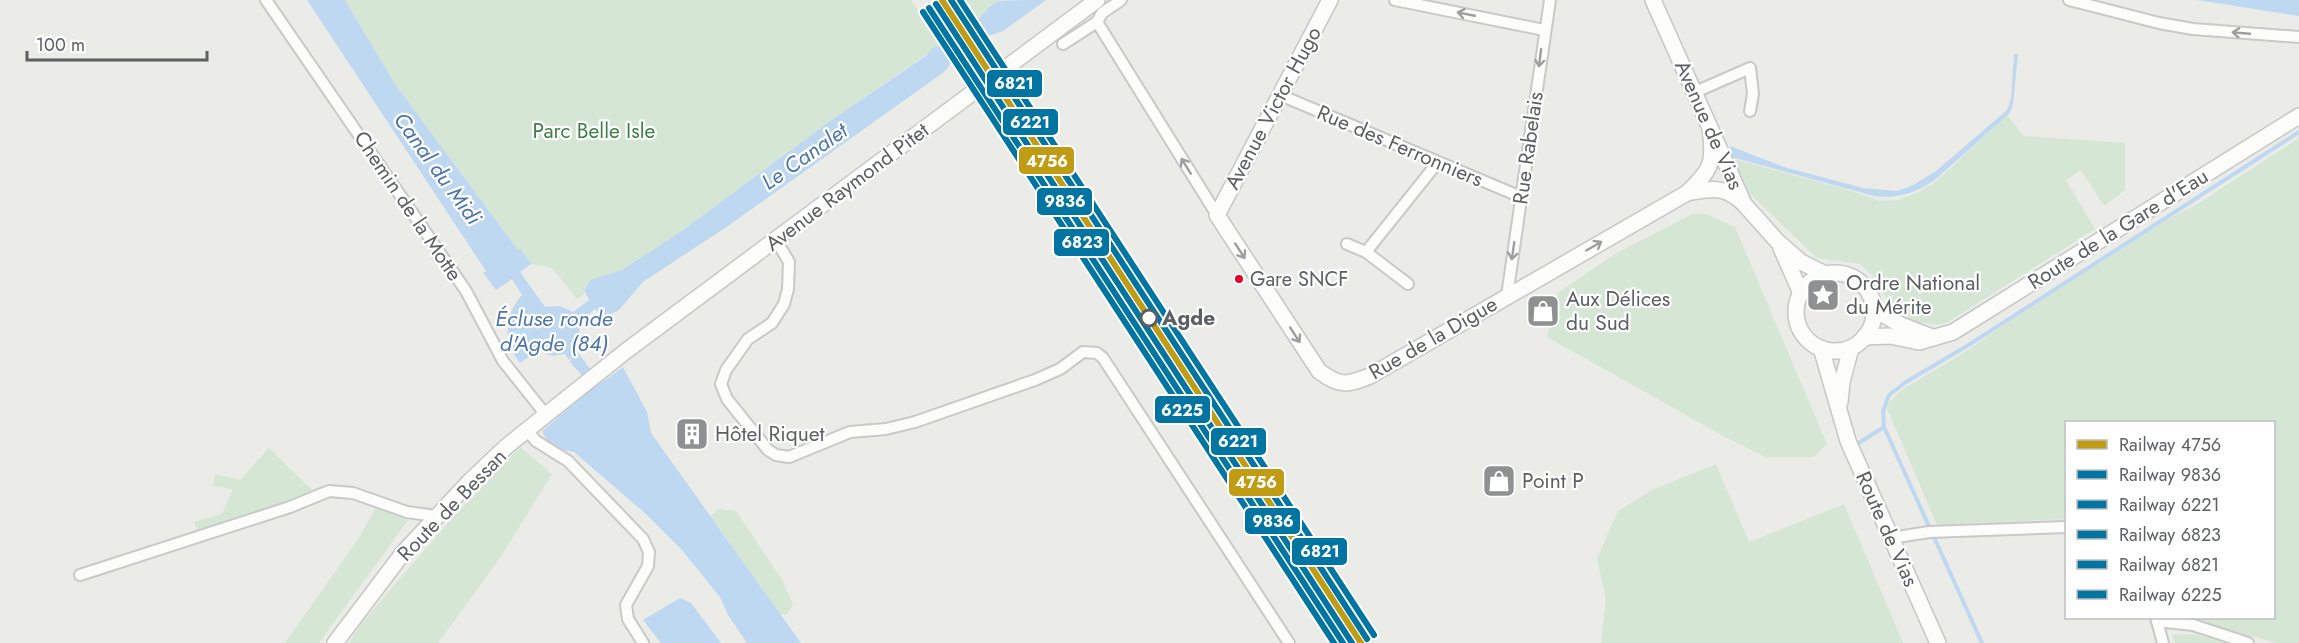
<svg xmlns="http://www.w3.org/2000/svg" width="2299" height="643" viewBox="0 0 2299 643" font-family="Jost,sans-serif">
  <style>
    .green { fill: #d6e6d5 }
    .water { fill: #bfd8f2 }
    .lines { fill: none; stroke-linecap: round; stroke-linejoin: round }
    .stream { stroke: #bfd8f2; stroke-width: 4 }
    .minor-casing { stroke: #c8c9c8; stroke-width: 14 }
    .secondary-casing { stroke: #c6c7c7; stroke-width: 18 }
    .minor { stroke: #fcfcfb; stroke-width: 10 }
    .secondary { stroke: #fcfcfb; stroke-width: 15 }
    .rail-1-casing { stroke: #fff; stroke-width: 10 }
    .rail-2-casing { stroke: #fff; stroke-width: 10 }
    .rail-3-casing { stroke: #fff; stroke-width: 10 }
    .rail-4-casing { stroke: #fff; stroke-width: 10 }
    .rail-5-casing { stroke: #fff; stroke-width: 10 }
    .rail-6-casing { stroke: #fff; stroke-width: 10 }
    .rail-1 { stroke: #bf9c14; stroke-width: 6 }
    .rail-2 { stroke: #0075a1; stroke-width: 6 }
    .rail-3 { stroke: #0075a1; stroke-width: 6 }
    .rail-4 { stroke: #0075a1; stroke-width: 6 }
    .rail-5 { stroke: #0075a1; stroke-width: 6 }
    .rail-6 { stroke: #0075a1; stroke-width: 6 }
    .oneway { stroke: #9c9ea0 }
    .bus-dot { fill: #e4002b; stroke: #fff; stroke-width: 2 }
    .stop-dot { fill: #fff; stroke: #5c5f63; stroke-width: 3 }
    .labels { text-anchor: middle; stroke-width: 4.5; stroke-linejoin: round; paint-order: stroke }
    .bus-label { font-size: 20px; fill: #5c5f63; stroke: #fff; text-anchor: start }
    .street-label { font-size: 21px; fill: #5c5f63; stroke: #fff }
    .park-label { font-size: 21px; fill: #3e8046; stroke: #fff }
    .poi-label { font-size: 21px; fill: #5c5f63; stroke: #fff; text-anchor: start }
    .stop-label { font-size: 21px; font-weight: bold; fill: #5c5f63; stroke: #fff; text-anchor: start }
    .water-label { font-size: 22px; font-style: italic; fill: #4e76ae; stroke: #fff }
    .line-badge { stroke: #fff; stroke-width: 2 }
    .badge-label { font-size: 16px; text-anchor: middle; font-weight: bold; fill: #fff }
  </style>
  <rect width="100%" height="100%" fill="#ebebe7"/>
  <g class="green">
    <path d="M345 0H911L940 45 830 121 683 230 622 270 590 280 584 288V294L577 299 552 268 531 264 521 249 519 251 395 84Z"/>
    <path d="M962 0H1001L989 7 976 22Z"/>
    <path d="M2007 115 2024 136 2125 143V190L2104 206 2081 170 2066 180 2095 229 1948 322 1937 325 1916 322 1891 306 1872 275 1860 264 1817 258 1747 191 1730 158 1845 189 1880 201 1898 200 1919 192 1939 179Z"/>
    <path d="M2299 138V643H2277L2187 618H2274V422H2066V519L1937 525 1886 406 1901 390 1959 356 2067 282 2163 222 2196 205Z"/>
    <path d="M1692 214H1706L1735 227 1827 444 1814 457H1765L1727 438 1547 337 1559 292 1615 254Z"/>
    <path d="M520 447 552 474 500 558 438 643H349L360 625 453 517Z"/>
    <path d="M269 448 312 490 256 513 197 530 194 522 222 514 233 489 213 486 215 474 240 480Z"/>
    <path d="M1716 464 1749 542 1844 504 1903 643H1601L1606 600 1597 559 1618 511 1652 490Z"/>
    <path d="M380 506 408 520 319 643H285L359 538 376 507Z"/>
    <path d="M717 509 736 511 782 580 793 604 787 614H780L711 517Z"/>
    <path d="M2172 634 2198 635 2223 643H2175Z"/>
  </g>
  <g class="water">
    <path d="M307 0H345L395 84 518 250 521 249 531 264 520 272 545 307 560 306 573 312 589 300 584 290 590 280 622 270 683 230 830 121 927 55C932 43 952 44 963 37 977 28 982 8 999 1 1009 0 1034 0 1046 0L1003 31 974 41 961 50 944 72 728 226 643 282 618 311 603 317 595 309 579 322 580 335 575 347 578 353 575 354H579L601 383 623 367 647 412 651 433 801 643H747L728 615 720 597 681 549 647 515 574 452 557 449 548 443 542 431 593 388 570 362 572 356 569 360 565 354 553 356 538 351 520 363C502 342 505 314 522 295L512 279 496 290 483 273 486 271Z"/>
    <path d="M2197 0H2299V16Z"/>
    <path d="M2014 54H2018L2013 104 2010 113 1936 179C1916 193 1898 199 1874 196L1731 157 1730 146 1784 167 1863 188 1897 191 1913 185 1936 171 2007 110 2011 99Z"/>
    <path d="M680 598 691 603 721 643H661L643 620Z"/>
  </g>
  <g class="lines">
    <g class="stream">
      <path d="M1854 446 1884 427"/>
      <path d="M1982 643 1884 427 1883 411 1889 395 1906 382 1967 346 2299 132"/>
    </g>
    <g class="minor-casing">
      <g id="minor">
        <path d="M266 0 466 291 503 361 546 415"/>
        <path d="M1395 0 1544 30"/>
        <path d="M2069 0 2159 23 2193 29 2299 37"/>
        <path d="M1097 22 1217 215"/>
        <path d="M1063 44 1097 22 1102 13 1121 0"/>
        <path d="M1693 93 1750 68 1753 94 1750 111"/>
        <path d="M1280 95 1521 197"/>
        <path d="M776 240 789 262 788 289 784 304 772 323 748 339 726 370 721 384 727 399 768 450 776 455 789 457 850 432 886 429 915 422 1035 380 1060 369 1083 352 1097 353 1103 358 1289 643"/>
        <path d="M1347 244 1366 252 1408 284"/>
        <path d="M1366 252 1438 162"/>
        <path d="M1507 296 1550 0"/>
        <path d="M527 430 536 441 568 461 643 539 649 552 648 566 626 605 628 619 643 643"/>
        <path d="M1891 538 1929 532 2066 527"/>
        <path d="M80 575 290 507 329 491 353 493 407 512 436 516"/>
        <path d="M2156 618 2157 621 2193 625 2248 643"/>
        <path d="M2157 621 2163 643"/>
      </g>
    </g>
    <g class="secondary-casing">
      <g id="secondary">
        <path d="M1330 0 1217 215 1319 371C1340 387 1347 385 1370 376L1687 193C1711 170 1715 163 1710 129"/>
        <path d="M1653 0 1744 204 1778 242 1801 262 1825 274"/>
        <path d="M1687 193C1711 189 1723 185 1742 202"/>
        <path d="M1781 248 1800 291"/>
        <circle cx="1835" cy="312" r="39"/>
        <path d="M1874 309 1901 325 1932 337"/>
        <path d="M1864 337 1890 336 1919 342 1953 332 2299 116"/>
        <path d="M1821 348 1848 441 1938 643"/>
        <path d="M1840 402 1842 382 1851 348"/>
        <path d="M335 643 403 553 469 482 507 446 626 351 1097 0"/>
      </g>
    </g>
    <use href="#minor" class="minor"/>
    <use href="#secondary" class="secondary"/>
    <g class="rail-1-casing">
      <path id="rail-1" d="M942 0 1361 643"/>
    </g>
    <g class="rail-2-casing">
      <path id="rail-2" d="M936 4 1352 643"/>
    </g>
    <g class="rail-3-casing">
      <path id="rail-3" d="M951 0 1367 639"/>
    </g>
    <g class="rail-4-casing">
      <path id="rail-4" d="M929 8 1343 643"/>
    </g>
    <g class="rail-5-casing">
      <path id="rail-5" d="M960 0 1374 635"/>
    </g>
    <g class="rail-6-casing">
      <path id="rail-6" d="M923 12 1334 643"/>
    </g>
    <use href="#rail-1" class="rail-1"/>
    <use href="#rail-2" class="rail-2"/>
    <use href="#rail-3" class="rail-3"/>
    <use href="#rail-4" class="rail-4"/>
    <use href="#rail-5" class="rail-5"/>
    <use href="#rail-6" class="rail-6"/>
  </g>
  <defs><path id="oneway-shaft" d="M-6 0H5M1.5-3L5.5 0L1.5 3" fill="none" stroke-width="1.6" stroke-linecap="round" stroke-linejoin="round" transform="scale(1.5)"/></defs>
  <g class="oneway">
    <use href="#oneway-shaft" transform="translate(1466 14) rotate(-169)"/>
    <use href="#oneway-shaft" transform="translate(2241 33) rotate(-175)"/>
    <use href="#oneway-shaft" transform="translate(1540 58) rotate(97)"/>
    <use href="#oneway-shaft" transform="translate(1186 166) rotate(-122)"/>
    <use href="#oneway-shaft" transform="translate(1594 246) rotate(-30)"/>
    <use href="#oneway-shaft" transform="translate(1240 251) rotate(57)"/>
    <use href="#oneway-shaft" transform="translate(1513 251) rotate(98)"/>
    <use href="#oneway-shaft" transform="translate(1295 335) rotate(57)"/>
  </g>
  <defs>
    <g id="sight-square" transform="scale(1.725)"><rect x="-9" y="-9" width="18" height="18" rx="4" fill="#8e9091" stroke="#fff"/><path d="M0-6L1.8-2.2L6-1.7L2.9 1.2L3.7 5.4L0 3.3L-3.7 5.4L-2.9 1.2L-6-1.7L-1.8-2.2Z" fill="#fff"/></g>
    <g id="shop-square" transform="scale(1.725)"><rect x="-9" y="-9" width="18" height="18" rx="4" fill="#8e9091" stroke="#fff"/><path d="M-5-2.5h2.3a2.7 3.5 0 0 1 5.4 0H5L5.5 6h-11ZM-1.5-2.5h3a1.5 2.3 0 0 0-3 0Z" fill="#fff"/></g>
    <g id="building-square" transform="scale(1.725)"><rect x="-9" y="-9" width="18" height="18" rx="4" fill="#8e9091" stroke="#fff"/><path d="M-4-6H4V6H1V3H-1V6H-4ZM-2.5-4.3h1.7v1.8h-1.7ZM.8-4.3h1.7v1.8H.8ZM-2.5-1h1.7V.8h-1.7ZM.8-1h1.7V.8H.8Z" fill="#fff"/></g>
  </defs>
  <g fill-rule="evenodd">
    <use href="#sight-square" x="1823" y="295"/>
    <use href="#shop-square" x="1543" y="311"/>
    <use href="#building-square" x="692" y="434"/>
    <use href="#shop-square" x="1499" y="481"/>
  </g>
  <circle class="bus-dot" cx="1239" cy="279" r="5"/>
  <circle class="stop-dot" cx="1149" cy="318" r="8"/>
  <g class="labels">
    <g class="bus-label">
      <text x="1250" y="286">Gare SNCF</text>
    </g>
    <g class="street-label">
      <text transform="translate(1273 108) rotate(-62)" y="7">Avenue Victor Hugo</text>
      <text transform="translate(1709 125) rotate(66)" y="7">Avenue de Vias</text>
      <text transform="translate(1400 146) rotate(23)" y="7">Rue des Ferronniers</text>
      <text transform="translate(1528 148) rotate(-82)" y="7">Rue Rabelais</text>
      <text transform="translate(847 187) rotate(-37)" y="7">Avenue Raymond Pitet</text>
      <text transform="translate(408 206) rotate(56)" y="7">Chemin de la Motte</text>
      <text transform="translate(2118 229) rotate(-32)" y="7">Route de la Gare d'Eau</text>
      <text transform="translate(1433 338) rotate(-30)" y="7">Rue de la Digue</text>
      <text transform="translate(452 505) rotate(-46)" y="7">Route de Bessan</text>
      <text transform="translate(1887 529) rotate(66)" y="7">Route de Vias</text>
    </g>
    <g class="park-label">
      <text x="594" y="138">Parc Belle Isle</text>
    </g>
    <g class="poi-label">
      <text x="1846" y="290">Ordre National<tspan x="1846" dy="24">du Mérite</tspan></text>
      <text x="1566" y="306">Aux Délices<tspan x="1566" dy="24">du Sud</tspan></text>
      <text x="715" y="441">Hôtel Riquet</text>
      <text x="1522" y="488">Point P</text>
    </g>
    <g class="stop-label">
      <text x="1162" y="325">Agde</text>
    </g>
    <g class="water-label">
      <text transform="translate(804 156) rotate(-35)" y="8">Le Canalet</text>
      <text transform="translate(438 168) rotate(54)" y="8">Canal du Midi</text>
      <text x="554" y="326">Écluse ronde<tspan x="554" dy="25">d'Agde (84)</tspan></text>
    </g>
  </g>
  <g class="line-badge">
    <rect x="986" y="69" width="57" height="29" rx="6" fill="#0075a1"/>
    <rect x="1002" y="108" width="57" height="28" rx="6" fill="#0075a1"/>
    <rect x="1018" y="146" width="57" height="29" rx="6" fill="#bf9c14"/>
    <rect x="1036" y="187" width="57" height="29" rx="6" fill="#0075a1"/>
    <rect x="1053" y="228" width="57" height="29" rx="6" fill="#0075a1"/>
    <rect x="1154" y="395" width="57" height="29" rx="6" fill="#0075a1"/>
    <rect x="1210" y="427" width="57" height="29" rx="6" fill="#0075a1"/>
    <rect x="1228" y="468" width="57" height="29" rx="6" fill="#bf9c14"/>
    <rect x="1244" y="507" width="57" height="28" rx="6" fill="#0075a1"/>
    <rect x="1291" y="537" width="57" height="29" rx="6" fill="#0075a1"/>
  </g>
  <g class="badge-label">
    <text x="1014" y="89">6821</text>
    <text x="1030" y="128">6221</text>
    <text x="1047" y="167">4756</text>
    <text x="1065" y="207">9836</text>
    <text x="1082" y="248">6823</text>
    <text x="1182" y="416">6225</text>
    <text x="1238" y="447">6221</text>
    <text x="1256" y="488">4756</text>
    <text x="1273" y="527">9836</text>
    <text x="1320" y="557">6821</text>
  </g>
  <rect x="2065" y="421" width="210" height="198" fill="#ffffff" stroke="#bebfc1" stroke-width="1.5"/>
  <rect x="2077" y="440" width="30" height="9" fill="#bf9c14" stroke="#bebfc1" stroke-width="1.5"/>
  <text x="2119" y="451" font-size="18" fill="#5c5f63">Railway 4756</text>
  <rect x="2077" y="470" width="30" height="9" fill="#0075a1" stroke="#bebfc1" stroke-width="1.5"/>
  <text x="2119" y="481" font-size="18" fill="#5c5f63">Railway 9836</text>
  <rect x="2077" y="500" width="30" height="9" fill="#0075a1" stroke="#bebfc1" stroke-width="1.5"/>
  <text x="2119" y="511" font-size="18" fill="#5c5f63">Railway 6221</text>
  <rect x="2077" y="530" width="30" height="9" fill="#0075a1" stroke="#bebfc1" stroke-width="1.5"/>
  <text x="2119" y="541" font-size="18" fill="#5c5f63">Railway 6823</text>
  <rect x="2077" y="560" width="30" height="9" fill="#0075a1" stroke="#bebfc1" stroke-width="1.5"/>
  <text x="2119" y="571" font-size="18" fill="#5c5f63">Railway 6821</text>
  <rect x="2077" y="590" width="30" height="9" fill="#0075a1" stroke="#bebfc1" stroke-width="1.5"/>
  <text x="2119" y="601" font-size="18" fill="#5c5f63">Railway 6225</text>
  <path d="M27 51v9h180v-9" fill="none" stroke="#5c5f63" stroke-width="3"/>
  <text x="36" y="51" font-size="18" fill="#5c5f63" stroke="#ffffff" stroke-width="4.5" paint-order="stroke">100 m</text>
</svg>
